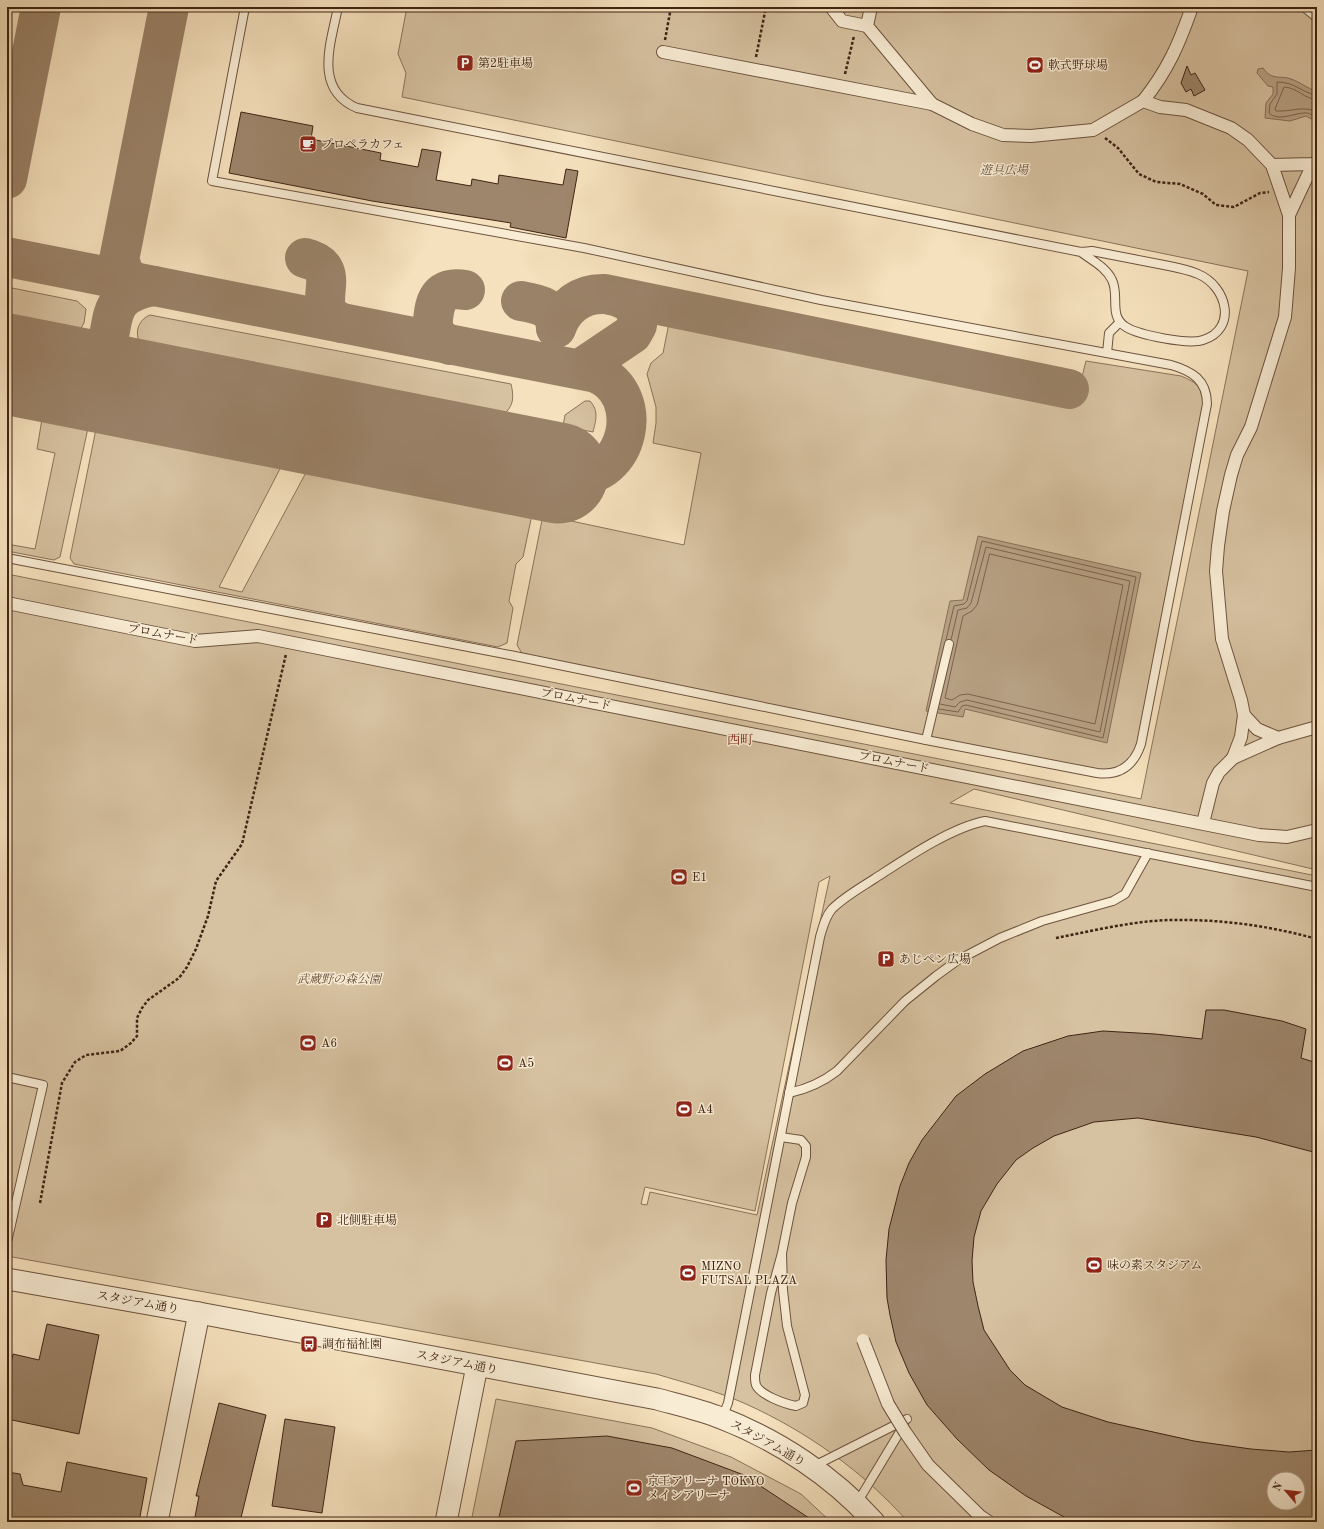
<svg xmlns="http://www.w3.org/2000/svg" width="1324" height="1529" viewBox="0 0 1324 1529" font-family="'Old Standard TT','Noto Serif JP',serif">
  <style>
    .green { fill: #d6c1a0; stroke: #8b725a; fill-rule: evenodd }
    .water { fill: #b7a184; stroke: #876f57 }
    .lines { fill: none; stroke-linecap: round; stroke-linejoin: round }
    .shore { stroke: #7c624c; stroke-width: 1 }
    .taxiway { stroke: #9a8268; stroke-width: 40 }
    .runway { stroke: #9a8268; stroke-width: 101 }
    .building { fill: #9e866c; stroke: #402414; fill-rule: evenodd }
    .service-casing { stroke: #6d533e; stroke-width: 10 }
    .pedestrian-casing { stroke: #6d533e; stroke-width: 14 }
    .tertiary-casing { stroke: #6d533e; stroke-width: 23 }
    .path { stroke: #402414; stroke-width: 2.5; stroke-dasharray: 3 2; stroke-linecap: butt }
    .service { stroke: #f8ecd4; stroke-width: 8 }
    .pedestrian { stroke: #f8ecd4; stroke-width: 12 }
    .tertiary { stroke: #f8ecd4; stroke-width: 21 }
    .pedestrian-bridge-casing { stroke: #6d533e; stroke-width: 14; stroke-linecap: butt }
    .pedestrian-bridge { stroke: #f8ecd4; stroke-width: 12 }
    .labels { text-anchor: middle; stroke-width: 3; stroke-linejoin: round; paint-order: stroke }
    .poi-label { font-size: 12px; fill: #402414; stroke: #f8ecd4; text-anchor: start }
    .park-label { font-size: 12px; font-style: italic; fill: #664b37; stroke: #f8ecd4 }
    .street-label { font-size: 12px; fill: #402414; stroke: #f8ecd4 }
    .neighbourhood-label { font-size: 13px; fill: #7a1f14; stroke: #f8ecd4 }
  </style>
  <rect width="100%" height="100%" fill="#f5e1bd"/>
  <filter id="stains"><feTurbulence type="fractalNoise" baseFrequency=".005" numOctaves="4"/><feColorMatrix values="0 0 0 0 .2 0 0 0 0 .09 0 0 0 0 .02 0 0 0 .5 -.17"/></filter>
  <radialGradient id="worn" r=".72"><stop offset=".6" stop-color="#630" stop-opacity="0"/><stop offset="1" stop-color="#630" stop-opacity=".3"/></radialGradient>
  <g class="green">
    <path d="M407 7H1317V870L974 789 950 803 1317 876V1522H908C864 1472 806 1431 746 1404 717 1391 686 1383 656 1374L7 1256V574L1141 799 1248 271 402 97 406 73 398 54ZM830 876 757 1215 650 1192 647 1205 641 1204 645 1187 755 1211 819 882ZM1274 1479H1298V1503H1274Z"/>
    <path d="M7 287 77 301 86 309 84 323 80 330 67 334 7 322Z"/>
    <path d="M150 315 511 384C514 397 514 406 503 415L143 347C133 336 137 320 150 315Z"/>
    <path d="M669 323 1075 404 1086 361 1181 376C1198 383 1200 386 1204 403L1136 759 1107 776 523 655 517 645 543 515 684 545 701 453 653 443 656 423V407L647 374 651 363 663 353Z"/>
    <path d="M585 401H590C599 411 596 420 593 432L563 426 565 415Z"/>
    <path d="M42 419 88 428 60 557 54 560 7 551V544L35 549 55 453 37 449Z"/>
    <path d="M97 424 284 461 219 587 242 592 310 465 533 510 523 557 516 564 509 601 513 608 507 643 498 647 74 564 70 558Z"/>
    <path d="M496 1399 652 1428 731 1457 801 1494 831 1522H471Z"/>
  </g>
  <g class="water">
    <path d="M1263 68C1272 81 1280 75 1291 79 1300 82 1308 89 1317 91V122L1306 116 1290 121 1265 118 1266 103 1273 94V87L1268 86 1257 73 1258 69Z"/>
    <path d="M978 536 1141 573 1107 743 965 709 963 717 926 711 950 601 963 600Z"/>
  </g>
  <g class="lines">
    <g class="shore">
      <path d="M1317 95C1301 93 1296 82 1277 82V94L1270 104 1269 113C1278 122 1294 113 1305 113 1309 112 1313 116 1317 118"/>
      <path d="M1317 100C1305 99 1296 87 1284 87L1275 109 1276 111C1292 112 1303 105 1317 112"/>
      <path d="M990 554 1123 585 1095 724 968 694 960 695 952 700 945 698 963 616 972 611 977 605Z"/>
      <path d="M940 704 955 707 960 702 967 700 1100 732 1130 581 986 547 971 603 967 608 958 610 951 640"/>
      <path d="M939 709 958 712 962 706 966 705 1103 738 1136 577 982 541 967 601 964 604 954 606 946 640"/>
    </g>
    <g class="taxiway">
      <path d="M7 179 41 7"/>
      <path d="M7 257 596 373C648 394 629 480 573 475"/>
      <path d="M305 258C350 269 303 308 342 323"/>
      <path d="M134 282 125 276 119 260 169 7"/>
      <path d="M521 301C539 304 555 307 556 328"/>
      <path d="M556 328C564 306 581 293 605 294L1069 389"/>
      <path d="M106 344C111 367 122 383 143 391"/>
      <path d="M450 345C434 338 431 328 434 312 437 293 446 287 465 290"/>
      <path d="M580 369 632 334 637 325 638 312 628 301 621 298"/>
      <path d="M61 374C73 372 85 370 95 361 124 336 93 296 154 286"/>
    </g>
    <path class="runway" d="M7 364 558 473"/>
  </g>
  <g class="building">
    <path d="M1187 66 1191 75 1195 73 1205 90 1194 96 1191 89 1186 92 1181 83Z"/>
    <path d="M241 112 313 126 311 139 381 153 380 160 418 167 422 149 441 152 436 180 471 186 472 179 498 184 499 175 563 185 566 169 578 171 566 238 510 227 511 223 372 201 229 173Z"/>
    <path d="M1206 1010H1224L1282 1021 1306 1029 1301 1058 1317 1063V1153L1256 1137 1138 1118 1094 1122 1054 1136 1033 1148 1016 1160 997 1184 981 1211 974 1237 972 1261 973 1282 978 1306 984 1330 1010 1370 1025 1385 1062 1407 1108 1422 1194 1441 1251 1449 1289 1452 1317 1450V1522H1073L1026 1496 989 1470 957 1439 927 1405 909 1373 896 1342 890 1315 887 1298 886 1260 889 1229 900 1186 909 1163 922 1140 956 1096 985 1074 1023 1051 1068 1036 1103 1031 1155 1034 1202 1039ZM1274 1479H1298V1503H1274Z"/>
    <path d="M47 1324 99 1335 79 1434 7 1419V1382L13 1354 39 1360Z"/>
    <path d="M219 1403 266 1415 240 1522H194L199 1496H196Z"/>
    <path d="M285 1419 335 1427 322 1513 272 1506Z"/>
    <path d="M607 1436 672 1448 744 1475 815 1522H498L516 1441Z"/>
    <path d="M67 1462 147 1478 139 1522H7V1472L20 1474 23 1485 61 1492Z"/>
  </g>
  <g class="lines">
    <g class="service-casing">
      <g id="service">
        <path d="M338 7C331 43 313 89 357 108L1081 252 1092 251C1118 256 1143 261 1169 266 1179 268 1189 270 1198 274 1227 286 1238 329 1203 340 1188 345 1139 335 1126 327 1108 316 1120 296 1112 280 1106 267 1091 260 1081 252"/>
        <path d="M1107 353 1109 333 1120 322"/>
        <path d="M7 558 510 655 926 740 1097 773C1120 776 1134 765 1141 744L1207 404C1207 380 1192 371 1171 365L821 300 584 248 212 181 245 7"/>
        <path d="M926 740 949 644"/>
        <path d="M7 1077 43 1085 7 1242"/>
        <path d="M789 1093C807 1089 823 1082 837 1071L905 1001 936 976 958 960 1000 938 1042 921 1113 901 1125 894 1148 853"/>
        <path d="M781 1137 801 1140 806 1146V1157L792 1203 782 1253 771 1293 755 1375C755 1378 755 1382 756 1385 760 1395 785 1404 796 1406L803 1403 805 1395 787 1326 783 1290 782 1253"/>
        <path d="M722 1418 728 1403 820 937C823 927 825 917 832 909 844 897 860 888 874 879 905 859 950 828 985 821L1317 887"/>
        <path d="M814 1466 907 1419"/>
        <path d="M857 1503 904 1425"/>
      </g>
    </g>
    <g class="pedestrian-casing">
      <g id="pedestrian">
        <path d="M831 7 842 21 867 26"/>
        <path d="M871 7 867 26 932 104 972 124 1003 135 1031 136 1093 130 1143 101 1160 107 1186 110 1231 128 1248 140 1272 165 1289 215V268L1285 317 1251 427 1237 455 1231 475 1223 511 1218 546 1216 571 1222 639 1241 700 1244 715 1241 737 1233 758 1219 772 1213 783 1203 823"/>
        <path d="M1307 7 1317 15"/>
        <path d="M663 52 932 104"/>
        <path d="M1143 101C1168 70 1179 44 1192 7"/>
        <path d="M1272 165 1313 164 1317 162"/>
        <path d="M1289 215 1313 164"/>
        <path d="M7 603 195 641 258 636 1259 835 1287 837 1317 830"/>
        <path d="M1244 715 1257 729 1278 738 1317 727"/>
        <path d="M1233 758 1278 738"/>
      </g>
    </g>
    <g class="tertiary-casing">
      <g id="tertiary">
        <path d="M7 1279 199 1313 657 1399C679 1405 701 1410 721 1418 778 1440 834 1477 874 1522"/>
        <path d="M157 1522 199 1313"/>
        <path d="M446 1522 477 1366"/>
      </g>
    </g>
    <g class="path">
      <path d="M665 40 671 7"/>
      <path d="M756 57 766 7"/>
      <path d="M845 74 854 36"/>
      <path d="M1105 138 1118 148 1139 174 1156 182 1180 184 1203 194 1216 205 1234 207 1260 193 1269 192"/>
      <path d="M1056 938C1097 930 1140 919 1182 920 1228 920 1274 927 1317 939"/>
      <path d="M40 1203 62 1083 75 1062 86 1055 120 1051 131 1043 137 1036V1018L142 1008 148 1000 179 978 187 967 196 949 208 916 216 881 242 844 286 654"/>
    </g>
    <use href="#service" class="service"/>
    <use href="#pedestrian" class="pedestrian"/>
    <use href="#tertiary" class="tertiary"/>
    <g class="pedestrian-bridge-casing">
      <path id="pedestrian-bridge" d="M863 1340 888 1404 905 1432 928 1465 980 1516 989 1522"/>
    </g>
    <use href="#pedestrian-bridge" class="pedestrian-bridge"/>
  </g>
  <defs>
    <g id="parking-square" transform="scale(0.9)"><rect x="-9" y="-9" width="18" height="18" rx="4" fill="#8f2418" stroke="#f8ecd4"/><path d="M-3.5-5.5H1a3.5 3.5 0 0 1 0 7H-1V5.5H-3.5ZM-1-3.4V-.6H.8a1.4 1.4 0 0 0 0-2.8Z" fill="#fff"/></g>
    <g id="stadium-square" transform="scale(0.9)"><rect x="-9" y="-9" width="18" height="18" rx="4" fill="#8f2418" stroke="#f8ecd4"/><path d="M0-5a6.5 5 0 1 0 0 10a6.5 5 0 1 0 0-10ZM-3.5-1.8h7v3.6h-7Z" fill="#fff"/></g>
    <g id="cafe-square" transform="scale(0.9)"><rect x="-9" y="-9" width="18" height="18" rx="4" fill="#8f2418" stroke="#f8ecd4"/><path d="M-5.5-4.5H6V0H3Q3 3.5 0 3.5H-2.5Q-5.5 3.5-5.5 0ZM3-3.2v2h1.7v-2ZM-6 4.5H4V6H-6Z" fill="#fff"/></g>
    <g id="bus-square" transform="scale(0.9)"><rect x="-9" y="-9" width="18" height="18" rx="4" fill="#8f2418" stroke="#f8ecd4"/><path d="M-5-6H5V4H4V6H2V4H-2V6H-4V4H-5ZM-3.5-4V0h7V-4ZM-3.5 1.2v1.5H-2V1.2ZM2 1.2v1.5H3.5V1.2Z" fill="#fff"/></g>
  </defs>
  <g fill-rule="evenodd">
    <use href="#parking-square" x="465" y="63"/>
    <use href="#stadium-square" x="1035" y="65"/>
    <use href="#cafe-square" x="308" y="144"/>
    <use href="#stadium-square" x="679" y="877"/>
    <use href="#parking-square" x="886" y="959"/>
    <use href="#stadium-square" x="308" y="1043"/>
    <use href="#stadium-square" x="505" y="1063"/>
    <use href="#stadium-square" x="684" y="1109"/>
    <use href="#parking-square" x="324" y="1220"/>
    <use href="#stadium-square" x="1094" y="1265"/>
    <use href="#stadium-square" x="688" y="1273"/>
    <use href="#bus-square" x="309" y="1344"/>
    <use href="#stadium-square" x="634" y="1488"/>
  </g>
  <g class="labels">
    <g class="poi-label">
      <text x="478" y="67">第2駐車場</text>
      <text x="1048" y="69">軟式野球場</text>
      <text x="321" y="148">プロペラカフェ</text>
      <text x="692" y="881">E1</text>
      <text x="899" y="963">あじペン広場</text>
      <text x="321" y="1047">A6</text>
      <text x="518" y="1067">A5</text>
      <text x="697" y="1113">A4</text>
      <text x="337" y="1224">北側駐車場</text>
      <text x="1107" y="1269">味の素スタジアム</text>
      <text x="701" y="1270">MIZNO<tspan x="701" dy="14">FUTSAL PLAZA</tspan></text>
      <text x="322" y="1348">調布福祉園</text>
      <text x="647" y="1485">京王アリーナ TOKYO<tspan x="647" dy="14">メインアリーナ</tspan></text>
    </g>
    <g class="park-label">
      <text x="1004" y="174">遊具広場</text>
      <text x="339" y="983">武蔵野の森公園</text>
    </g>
    <g class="street-label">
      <text transform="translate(163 634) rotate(10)" y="4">プロムナード</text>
      <text transform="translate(576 699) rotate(11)" y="4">プロムナード</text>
      <text transform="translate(894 762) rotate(11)" y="4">プロムナード</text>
      <text transform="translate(138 1302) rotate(10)" y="4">スタジアム通り</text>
      <text transform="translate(457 1362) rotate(11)" y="4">スタジアム通り</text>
      <text transform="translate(768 1443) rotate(29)" y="4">スタジアム通り</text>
    </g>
    <g class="neighbourhood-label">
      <text x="740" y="744">西町</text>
    </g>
  </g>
  <rect width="1324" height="1529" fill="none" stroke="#f5e1bd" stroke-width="24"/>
  <rect x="8" y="8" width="1308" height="1513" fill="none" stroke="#402414" stroke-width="2"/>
  <rect x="12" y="12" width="1300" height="1505" fill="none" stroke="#402414"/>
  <g transform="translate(1286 1491) rotate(298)"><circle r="19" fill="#f8ecd4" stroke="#ae9c87"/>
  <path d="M0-3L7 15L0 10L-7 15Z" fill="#8f2418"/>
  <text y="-6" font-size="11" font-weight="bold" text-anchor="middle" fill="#402414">N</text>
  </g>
  <rect width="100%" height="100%" filter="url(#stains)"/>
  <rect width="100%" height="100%" fill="url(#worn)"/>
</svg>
